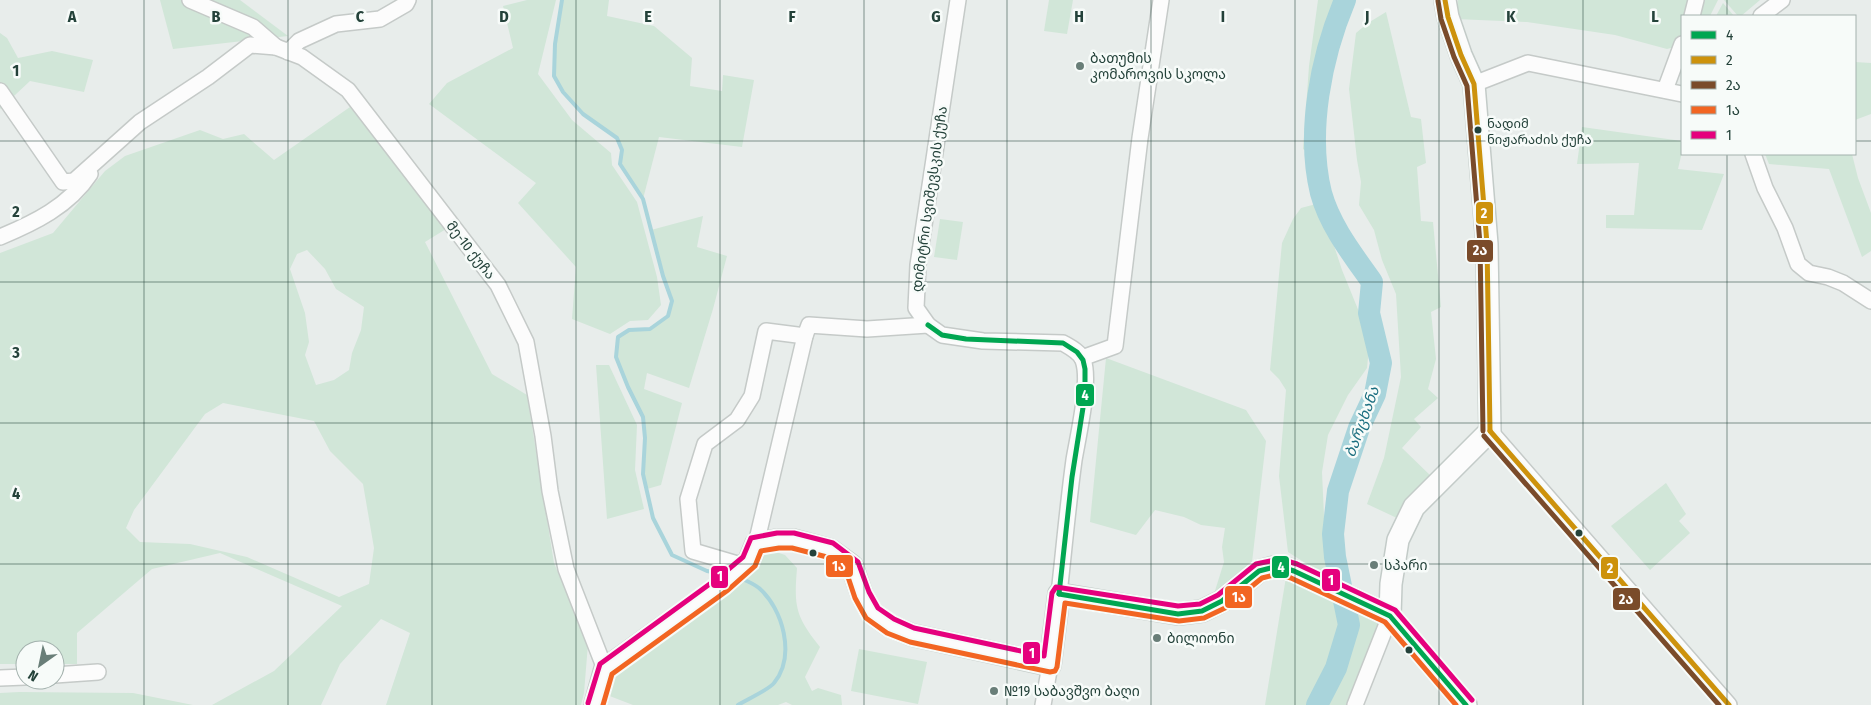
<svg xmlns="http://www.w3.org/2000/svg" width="1871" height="705" viewBox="0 0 1871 705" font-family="'Fira Sans Condensed','Noto Sans Georgian',sans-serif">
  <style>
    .green { fill: #d1e6d8; fill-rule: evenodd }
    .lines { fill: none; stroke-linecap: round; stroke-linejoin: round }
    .stream { stroke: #a9d4db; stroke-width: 4 }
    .river { stroke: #a9d4db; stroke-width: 22 }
    .street-casing { stroke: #c5cac8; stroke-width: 18 }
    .secondary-casing { stroke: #c3cbc8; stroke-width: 24 }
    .street { stroke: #fcfcfc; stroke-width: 15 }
    .secondary { stroke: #fcfcfc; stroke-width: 21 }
    .bus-1-casing { stroke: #f7fbf9; stroke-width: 9 }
    .bus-2-casing { stroke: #f7fbf9; stroke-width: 9 }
    .bus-3-casing { stroke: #f7fbf9; stroke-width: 9 }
    .bus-4-casing { stroke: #f7fbf9; stroke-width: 9 }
    .bus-5-casing { stroke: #f7fbf9; stroke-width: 9 }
    .bus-1 { stroke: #00a651; stroke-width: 5 }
    .bus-2 { stroke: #cd920c; stroke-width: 5 }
    .bus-3 { stroke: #7a4b2a; stroke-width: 5 }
    .bus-4 { stroke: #f26522; stroke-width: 5 }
    .bus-5 { stroke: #e5007d; stroke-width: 5 }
    .grid { fill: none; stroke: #24423a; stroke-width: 1; stroke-opacity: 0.55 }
    .poi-dot { fill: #697e78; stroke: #f7fbf9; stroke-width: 2 }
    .bus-dot { fill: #24423a; stroke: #f7fbf9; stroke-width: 2 }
    .labels { text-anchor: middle; stroke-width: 5; stroke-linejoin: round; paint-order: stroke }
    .bus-label { font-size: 13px; fill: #24423a; stroke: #f7fbf9; text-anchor: start }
    .poi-label { font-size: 14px; fill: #24423a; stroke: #f7fbf9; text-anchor: start }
    .street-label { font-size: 14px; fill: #24423a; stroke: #f7fbf9 }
    .water-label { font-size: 15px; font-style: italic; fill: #1c6f80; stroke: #f7fbf9 }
    .grid-label { font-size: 16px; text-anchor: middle; font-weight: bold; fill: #24423a; stroke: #f7fbf9; stroke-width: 5; stroke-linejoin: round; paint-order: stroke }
    .line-badge { stroke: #f7fbf9; stroke-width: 2 }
    .badge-label { font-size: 14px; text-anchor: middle; font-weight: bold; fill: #fff }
  </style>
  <rect width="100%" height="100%" fill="#e8edeb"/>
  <g class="green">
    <path d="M160 0H240L288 36 173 49Z"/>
    <path d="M527 0H556L538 74 572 120 611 153 612 165 637 202 657 277 661 305 648 320 630 321 610 334 572 319 576 267 518 203 536 183 429 104 447 83 513 48 503 6Z"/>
    <path d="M562 0H609L607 16 654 26 692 58 690 86 722 91 723 75 754 80 742 147 659 137 643 199 620 164 622 150 617 138 583 114 563 92 554 76 555 44Z"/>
    <path d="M1049 0H1073L1067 34 1044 31Z"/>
    <path d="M1318 0H1339L1325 27 1317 89 1312 155 1303 149 1309 66Z"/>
    <path d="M1458 0H1718L1710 16H1682V45L1667 49 1615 35 1527 22 1455 19Z"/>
    <path d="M1724 0H1760L1741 16H1738Z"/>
    <path d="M1723 3 1734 16H1716Z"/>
    <path d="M1386 12 1411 117 1421 119 1426 163 1417 167 1421 221 1433 222 1441 307 1431 312 1436 359 1428 389 1438 398 1414 419 1421 427 1402 448 1434 479 1399 519 1367 504 1384 458 1401 377 1396 294 1382 260 1374 230 1359 205 1361 182 1357 160 1349 89 1356 33 1368 23Z"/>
    <path d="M0 33 7 38 18 58 52 51 93 60 84 92 30 81 0 109Z"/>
    <path d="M1855 62 1871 63V114L1855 120Z"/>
    <path d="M350 107 446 229 425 242 492 374 527 395 554 563 588 644 584 693 581 705H386L410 633 381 619 340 664 321 705H212L274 671 342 606 220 553 152 569 77 633V664H55V650H25V664H0V253L53 233 105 171 125 156 200 130 223 139 244 134 274 160ZM307 250 325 269 336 289 364 307 361 330 352 353 349 370 334 380 316 385 305 355 309 342 305 313 290 269 297 254ZM223 403 314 421 330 451 363 484 374 548 369 584 339 597 247 557 190 544 140 542 126 528 134 510 205 414Z"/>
    <path d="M1582 127 1682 141V152L1678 169 1724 174 1702 230 1606 228V215H1634L1639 163 1577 164Z"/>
    <path d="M1765 154H1852L1858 178 1871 213V251L1862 257 1829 169 1769 164Z"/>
    <path d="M1320 203 1342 270 1370 339 1367 368 1348 395 1328 435 1322 472 1324 516 1335 582 1288 552 1279 476 1286 390 1279 379 1270 370 1282 243 1293 219 1301 208Z"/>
    <path d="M703 216 697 247 727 256 713 309 689 388 647 373 644 389 682 403 661 485 647 489 643 474 645 438 643 417 628 387 616 357 618 337 629 330 650 329 668 316 672 301 663 276 651 230Z"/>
    <path d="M940 219 963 222 957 260 934 257Z"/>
    <path d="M1106 358 1246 410 1266 441 1251 571 1214 594 1224 562 1222 547 1225 528 1201 525 1184 517 1155 510 1136 535 1090 522Z"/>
    <path d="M596 365H609L637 425 635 470 644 509 607 519Z"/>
    <path d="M1666 483 1686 514 1679 521 1690 533 1650 570 1611 526Z"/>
    <path d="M773 551 785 555 797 568C794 606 795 616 820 647L805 677 812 691 818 688 841 695 842 705H792L786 702 778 705H633L607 695 616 669 752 562Z"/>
    <path d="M1286 577 1384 626 1353 705H1265Z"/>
    <path d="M859 649 927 662 918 704 851 691Z"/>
    <path d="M19 692 133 693 193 705H0V693Z"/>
  </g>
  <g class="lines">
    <g class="stream">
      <path d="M562 0 555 44 554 76 563 92 583 114 617 138 622 150 620 164 643 199 663 276 672 301 668 316 650 329 629 330 618 337 616 357 628 387 643 417 645 438 643 474 653 518 672 555 707 571 723 574"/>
      <path d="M738 705C746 700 770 689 774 683 796 656 783 609 759 588 754 584 747 581 742 579"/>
    </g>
    <path class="river" d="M1317 705 1336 668 1349 625 1335 557 1333 534 1338 491 1359 428 1375 394 1381 363 1369 313 1372 282C1353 255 1330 226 1321 193 1306 132 1321 57 1345 0"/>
    <g class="street-casing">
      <g id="street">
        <path d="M190 0 253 27 276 47"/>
        <path d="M958 0 918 265 916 308 928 325 942 335 983 341 1063 343C1070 347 1080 352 1083 360 1091 381 1078 436 1074 460 1068 504 1064 549 1059 594"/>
        <path d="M1692 16 1696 0"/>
        <path d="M1761 16 1782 0"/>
        <path d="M288 52 299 41 336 24 380 19 406 4 408 0"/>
        <path d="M1474 84 1528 63 1682 94"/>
        <path d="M1665 90 1682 44"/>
        <path d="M0 91 63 182 74 181 140 122 208 77 250 45 276 47 302 57 348 90 498 285 526 342 543 436 550 491 566 569 605 669"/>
        <path d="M1753 154 1765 188 1785 228 1798 264 1809 273 1828 277 1843 283 1871 301"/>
        <path d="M0 237C34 223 69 206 90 174"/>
        <path d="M1082 358 1115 346 1140 138 1161 0"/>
        <path d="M1490 431 1729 705"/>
        <path d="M756 544 805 336 809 325 867 329 928 325"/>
        <path d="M744 566 693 551 688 499 705 444 737 420 752 396 766 331 805 336"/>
        <path d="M55 675 98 672"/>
        <path d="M0 678 25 677"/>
        <path d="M1043 705 1050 665"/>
        <path d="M1355 705 1390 616"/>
      </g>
    </g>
    <g class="secondary-casing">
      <g id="secondary">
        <path d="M1390 616 1391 584 1398 540 1414 507 1490 431 1487 244 1474 84 1461 55 1448 17 1445 0"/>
        <path d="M595 705 605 669 723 584 749 561 756 544 778 540H793L830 550 852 566 862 595 872 613 890 626 912 635 1050 665 1059 594 1178 614 1202 611 1222 601 1259 571 1278 566 1294 571 1390 616 1466 705"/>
      </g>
    </g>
    <use href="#street" class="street"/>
    <use href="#secondary" class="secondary"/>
    <g class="bus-1-casing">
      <g id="bus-1">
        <path d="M928 325 942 335 966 339 1063 343 1077 352 1083 360 1085 369V395L1072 477 1059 594"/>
        <path d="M1059 594 1178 614 1202 611 1222 601 1259 571 1278 566 1294 571 1390 616 1466 705"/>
      </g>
    </g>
    <g class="bus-2-casing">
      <g id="bus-2">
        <path d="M1445 0 1448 17 1461 55 1474 84 1487 244 1490 431"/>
        <path d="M1490 431 1729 705"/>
      </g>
    </g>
    <g class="bus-3-casing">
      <g id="bus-3">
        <path d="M1438 1 1441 19 1454 57 1467 86 1480 244 1483 431"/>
        <path d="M1484 436 1719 705"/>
      </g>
    </g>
    <g class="bus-4-casing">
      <path id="bus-4" d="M603 705 612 674 728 590 755 566 761 551 779 548H792L827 557 846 571 855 598 866 618 887 633 910 642 1050 672 1055 671 1057 667 1065 603 1179 621 1204 618 1225 608 1262 578 1278 574 1291 578 1385 622 1456 705"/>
    </g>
    <g class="bus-5-casing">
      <path id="bus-5" d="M588 703 600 664 718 578 743 557 751 538 777 533H794L833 543 858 562 869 592 878 608 894 619 914 628 1044 656 1052 593 1056 587 1178 606 1200 604 1218 595 1256 564 1280 559 1297 564 1395 610 1472 700"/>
    </g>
    <use href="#bus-1" class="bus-1"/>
    <use href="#bus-2" class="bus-2"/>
    <use href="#bus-3" class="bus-3"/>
    <use href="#bus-4" class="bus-4"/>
    <use href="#bus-5" class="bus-5"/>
  </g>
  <path class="grid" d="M144 0V705M288 0V705M432 0V705M576 0V705M720 0V705M864 0V705M1007 0V705M1151 0V705M1295 0V705M1439 0V705M1583 0V705M1727 0V16M0 141H1682M1855 141H1871M1727 154V705M0 282H1871M0 423H1871M0 564H1871"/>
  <g class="poi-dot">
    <circle cx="1080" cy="66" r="5"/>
    <circle cx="1374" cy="565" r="5"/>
    <circle cx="1157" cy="638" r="5"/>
    <circle cx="994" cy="691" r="5"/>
  </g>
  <g class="bus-dot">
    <circle cx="1478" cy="130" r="4.5"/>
    <circle cx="1579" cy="533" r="4.5"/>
    <circle cx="813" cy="553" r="4.5"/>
    <circle cx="1409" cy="650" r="4.5"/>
  </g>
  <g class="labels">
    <g class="bus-label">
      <text x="1487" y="128">ნადიმ<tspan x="1487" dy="16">ნიჟარაძის ქუჩა</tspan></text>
    </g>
    <g class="poi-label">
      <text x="1090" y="63">ბათუმის<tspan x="1090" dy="16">კომაროვის სკოლა</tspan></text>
      <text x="1384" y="570">სპარი</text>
      <text x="1167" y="643">ბილიონი</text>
      <text x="1004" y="696">№19 საბავშვო ბაღი</text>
    </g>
    <g class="street-label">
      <text transform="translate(929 199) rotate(-82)" y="5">დიმიტრი სვიშევსკის ქუჩა</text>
      <text transform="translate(471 250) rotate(52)" y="5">მე-10 ქუჩა</text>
    </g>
    <g class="water-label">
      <text transform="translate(1362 422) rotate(-70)" y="5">ბარცხანა</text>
    </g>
  </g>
  <g class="grid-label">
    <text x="72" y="22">A</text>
    <text x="216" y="22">B</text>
    <text x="360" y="22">C</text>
    <text x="504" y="22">D</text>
    <text x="648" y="22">E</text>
    <text x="792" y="22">F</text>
    <text x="936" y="22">G</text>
    <text x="1079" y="22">H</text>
    <text x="1223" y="22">I</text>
    <text x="1367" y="22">J</text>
    <text x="1511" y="22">K</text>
    <text x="1655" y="22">L</text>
    <text x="16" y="76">1</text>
    <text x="16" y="217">2</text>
    <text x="16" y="358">3</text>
    <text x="16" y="499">4</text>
  </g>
  <g class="line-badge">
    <rect x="1475" y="201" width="19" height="24" rx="5" fill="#cd920c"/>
    <rect x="1466" y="239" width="28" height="24" rx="5" fill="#7a4b2a"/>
    <rect x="1075" y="383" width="20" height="24" rx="5" fill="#00a651"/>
    <rect x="825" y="554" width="29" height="24" rx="5" fill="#f26522"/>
    <rect x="1271" y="555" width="19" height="24" rx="5" fill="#00a651"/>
    <rect x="1600" y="556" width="19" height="24" rx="5" fill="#cd920c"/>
    <rect x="710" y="565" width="19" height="24" rx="5" fill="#e5007d"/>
    <rect x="1321" y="568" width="20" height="24" rx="5" fill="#e5007d"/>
    <rect x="1224" y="585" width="29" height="24" rx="5" fill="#f26522"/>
    <rect x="1612" y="587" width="29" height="24" rx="5" fill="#7a4b2a"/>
    <rect x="1022" y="641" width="19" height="24" rx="5" fill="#e5007d"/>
  </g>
  <g class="badge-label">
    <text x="1484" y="218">2</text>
    <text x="1480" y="255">2ა</text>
    <text x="1085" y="400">4</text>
    <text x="839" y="571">1ა</text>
    <text x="1281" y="572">4</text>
    <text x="1610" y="573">2</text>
    <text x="720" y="581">1</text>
    <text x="1331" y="585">1</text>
    <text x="1239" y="602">1ა</text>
    <text x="1626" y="604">2ა</text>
    <text x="1032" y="658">1</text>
  </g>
  <rect x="1681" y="15" width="175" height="140" fill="#f7fbf9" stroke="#a3b1ad"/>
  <rect x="1691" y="31" width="25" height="8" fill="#00a651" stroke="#a3b1ad"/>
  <text x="1726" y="40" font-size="15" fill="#24423a">4</text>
  <rect x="1691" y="56" width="25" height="8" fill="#cd920c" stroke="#a3b1ad"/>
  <text x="1726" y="65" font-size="15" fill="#24423a">2</text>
  <rect x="1691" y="81" width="25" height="8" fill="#7a4b2a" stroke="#a3b1ad"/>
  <text x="1726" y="90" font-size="15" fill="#24423a">2ა</text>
  <rect x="1691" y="106" width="25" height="8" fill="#f26522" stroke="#a3b1ad"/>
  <text x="1726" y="115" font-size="15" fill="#24423a">1ა</text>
  <rect x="1691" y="131" width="25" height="8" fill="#e5007d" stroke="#a3b1ad"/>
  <text x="1726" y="140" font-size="15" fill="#24423a">1</text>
  <g transform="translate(40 665) rotate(213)"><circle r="24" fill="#f7fbf9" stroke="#a3b1ad"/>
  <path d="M0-4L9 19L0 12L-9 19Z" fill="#697e78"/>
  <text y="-8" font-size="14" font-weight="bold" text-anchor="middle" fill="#24423a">N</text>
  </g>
</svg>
